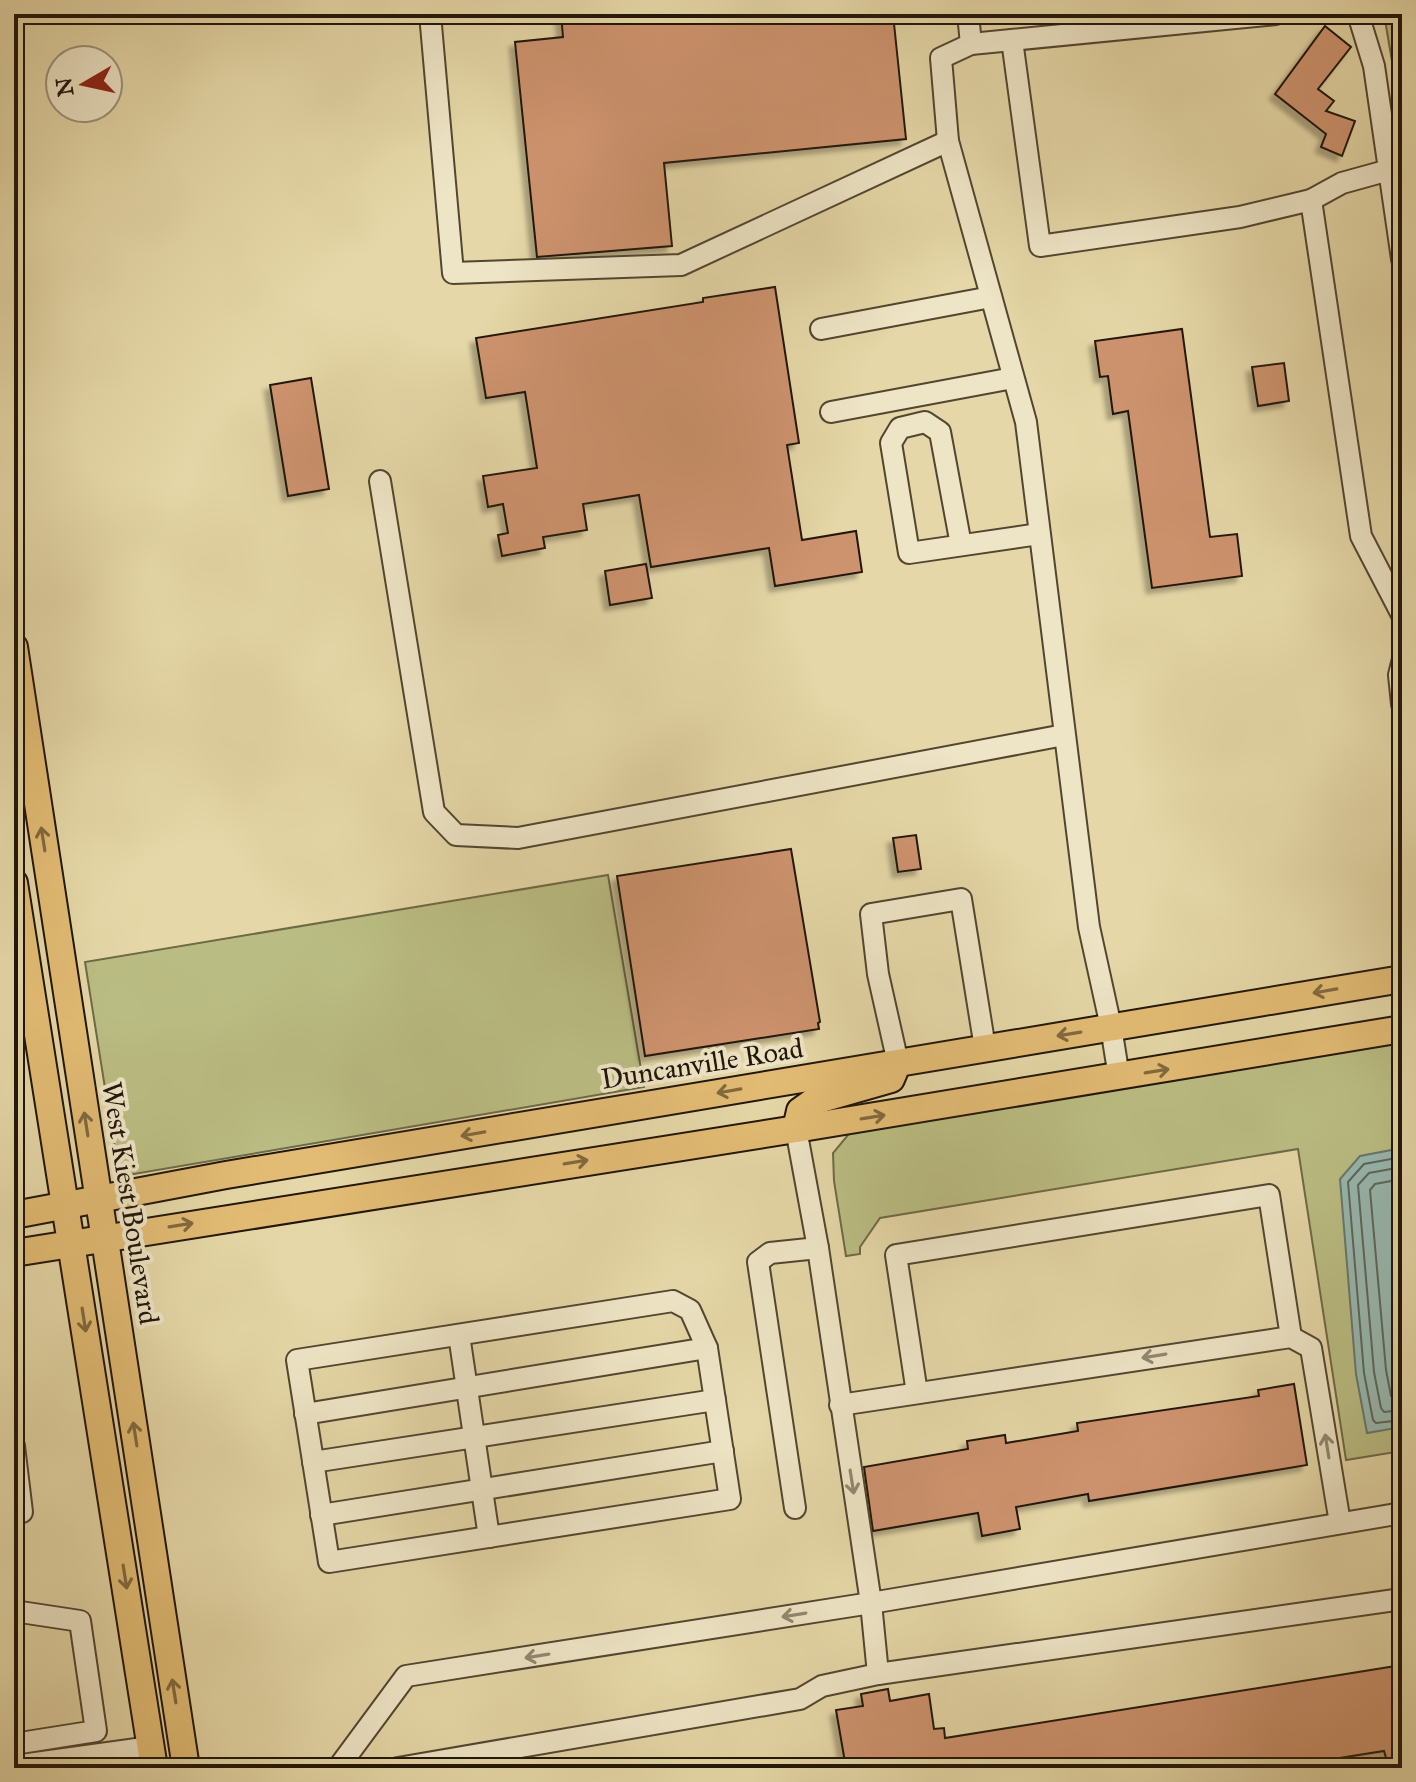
<svg xmlns="http://www.w3.org/2000/svg" width="1416" height="1782" viewBox="0 0 1416 1782" font-family="'IM FELL Great Primer',serif">
  <style>
    .green { fill: #babd83; stroke: #6e6a46; stroke-width: 2 }
    .water { fill: #98b8b0; stroke: #68776d; stroke-width: 2 }
    .lines { fill: none; stroke-linecap: round; stroke-linejoin: round }
    .shore { stroke: #5c675c; stroke-width: 2 }
    .building { fill: #cd936e; stroke: #211609; stroke-width: 2; filter: url(#shadow) }
    .minor-casing { stroke: #524630; stroke-width: 24 }
    .major-casing { stroke: #211609; stroke-width: 30 }
    .minor { stroke: #eee5c6; stroke-width: 20 }
    .major { stroke: #e2bc74; stroke-width: 26 }
    .oneway { stroke: #82693e }
    .oneway2 { stroke: #928871 }
    .labels { text-anchor: middle; stroke-width: 8; stroke-linejoin: round; paint-order: stroke }
    .street-label { font-size: 28px; fill: #211609; stroke: #eee5c6 }
  </style>
  <defs>
    <filter id="shadow"><feDropShadow dx="-5.5" dy="5.5" stdDeviation="2" flood-color="#0004"/></filter>
  </defs>
  <rect width="100%" height="100%" fill="#e5d7a7"/>
  <filter id="stains"><feTurbulence type="fractalNoise" baseFrequency=".0025" numOctaves="4"/><feColorMatrix values="0 0 0 0 .2 0 0 0 0 .09 0 0 0 0 .02 0 0 0 .5 -.17"/></filter>
  <radialGradient id="worn" r=".72"><stop offset=".6" stop-color="#630" stop-opacity="0"/><stop offset="1" stop-color="#630" stop-opacity=".3"/></radialGradient>
  <g class="green">
    <path d="M1384 14H1402V120Z"/>
    <path d="M608 875 644 1087 128 1175 118 1170 85 962Z"/>
    <path d="M1402 1039V1451L1346 1460 1298 1149 880 1218 860 1247V1254L846 1256 834 1181 833 1153 853 1129Z"/>
  </g>
  <path class="water" d="M1402 1148V1427L1367 1433 1356 1374 1340 1179 1360 1156Z"/>
  <g class="lines">
    <g class="shore">
      <path d="M1402 1157 1364 1164 1348 1182 1364 1373 1373 1420 1376 1423 1402 1420"/>
      <path d="M1402 1167 1369 1173 1358 1185 1374 1372 1381 1408 1384 1412 1402 1410"/>
      <path d="M1402 1179 1375 1184 1370 1190 1386 1370 1391 1396 1402 1398"/>
    </g>
  </g>
  <g class="building">
    <path d="M561 14H893L906 139 664 163 672 246 537 257 515 42 563 37Z"/>
    <path d="M1325 26 1351 47 1318 89 1334 101 1326 111 1355 121 1342 156 1321 147 1326 134 1275 94Z"/>
    <path d="M775 287 799 443 787 445 802 540 856 531 862 572 775 586 769 548 651 567 639 495 583 504 587 530 543 537 545 548 502 556 498 535 508 533 503 504 488 507 483 476 537 468 525 392 486 398 476 338 703 302V298Z"/>
    <path d="M1182 329 1210 537 1237 534 1242 576 1152 588 1128 411 1113 414 1108 376 1100 377 1095 341Z"/>
    <path d="M1284 363 1289 401 1258 406 1252 367Z"/>
    <path d="M311 378 329 489 288 496 270 385Z"/>
    <path d="M646 564 652 598 610 605 605 571Z"/>
    <path d="M916 835 921 869 898 872 893 838Z"/>
    <path d="M791 849 820 1022 818 1023 819 1029 645 1056 617 876Z"/>
    <path d="M1294 1384 1307 1465 1089 1501 1088 1494 1016 1507 1020 1529 982 1536 978 1513 873 1531 864 1467 968 1449 967 1441 1005 1435 1006 1443 1078 1431 1077 1423 1259 1396 1258 1390Z"/>
    <path d="M1402 1665V1766L1389 1768 1384 1751 1277 1768H846L836 1710 863 1706 861 1694 888 1689 890 1701 929 1694 934 1729 944 1728 945 1738Z"/>
  </g>
  <g class="lines">
    <g class="minor-casing">
      <g id="minor">
        <path d="M430 14 453 273 681 265 948 141"/>
        <path d="M968 14 971 44"/>
        <path d="M1358 14 1374 66 1402 259"/>
        <path d="M1012 40 1040 246 1240 217 1311 200"/>
        <path d="M1389 170 1342 183 1311 200 1361 536 1402 615"/>
        <path d="M821 329 991 297"/>
        <path d="M831 412 1013 378"/>
        <path d="M380 481 434 812 456 835 518 838 1064 735"/>
        <path d="M961 545 940 432 925 422 900 428 891 443 909 553 1039 534"/>
        <path d="M1402 663 1399 675 1402 704"/>
        <path d="M898 1063 878 974 871 914 961 899 985 1048"/>
        <path d="M1119 1077 1111 1027 1089 927 1026 422 948 141 941 58 971 44 1276 14"/>
        <path d="M673 1301 690 1310 707 1348 730 1499 329 1562 297 1360Z"/>
        <path d="M459 1335 489 1537"/>
        <path d="M917 1393 896 1255 1269 1195 1291 1337"/>
        <path d="M840 1405 1291 1337 1311 1348 1340 1523"/>
        <path d="M305 1414 707 1348"/>
        <path d="M14 1446 22 1512H14"/>
        <path d="M313 1462 715 1400"/>
        <path d="M795 1508 758 1262 770 1253 818 1248 796 1129"/>
        <path d="M321 1515 723 1451"/>
        <path d="M14 1611 80 1621 96 1731 14 1744"/>
        <path d="M878 1674 1402 1599"/>
        <path d="M14 1766 151 1747"/>
        <path d="M338 1768 406 1676 871 1603 1402 1513"/>
        <path d="M398 1768 800 1699 822 1686 878 1674 871 1603 818 1248"/>
      </g>
    </g>
    <g class="major-casing">
      <g id="major">
        <path d="M14 647 186 1768"/>
        <path d="M14 883 154 1768"/>
        <path d="M796 1129 800 1111 814 1101 891 1079 894 1072"/>
        <path d="M14 1215 226 1175 1402 979"/>
        <path d="M14 1253 796 1129 1402 1029"/>
      </g>
    </g>
    <use href="#minor" class="minor"/>
    <use href="#major" class="major"/>
  </g>
  <defs><path id="oneway-shaft" d="M-6 0H5M1.5-3L5.5 0L1.5 3" fill="none" stroke-width="1.6" stroke-linecap="round" stroke-linejoin="round" transform="scale(2)"/></defs>
  <g class="oneway">
    <use href="#oneway-shaft" transform="translate(43 839) rotate(-99)"/>
    <use href="#oneway-shaft" transform="translate(1325 991) rotate(170)"/>
    <use href="#oneway-shaft" transform="translate(1069 1034) rotate(171)"/>
    <use href="#oneway-shaft" transform="translate(1157 1071) rotate(-9)"/>
    <use href="#oneway-shaft" transform="translate(729 1091) rotate(170)"/>
    <use href="#oneway-shaft" transform="translate(873 1117) rotate(-9)"/>
    <use href="#oneway-shaft" transform="translate(86 1124) rotate(-99)"/>
    <use href="#oneway-shaft" transform="translate(473 1134) rotate(170)"/>
    <use href="#oneway-shaft" transform="translate(576 1162) rotate(-9)"/>
    <use href="#oneway-shaft" transform="translate(181 1225) rotate(-9)"/>
    <use href="#oneway-shaft" transform="translate(84 1320) rotate(81)"/>
    <use href="#oneway-shaft" transform="translate(135 1434) rotate(-99)"/>
    <use href="#oneway-shaft" transform="translate(125 1577) rotate(81)"/>
    <use href="#oneway-shaft" transform="translate(174 1691) rotate(-99)"/>
  </g>
  <g class="oneway2">
    <use href="#oneway-shaft" transform="translate(1154 1356) rotate(171)"/>
    <use href="#oneway-shaft" transform="translate(1327 1446) rotate(-99)"/>
    <use href="#oneway-shaft" transform="translate(852 1482) rotate(81)"/>
    <use href="#oneway-shaft" transform="translate(794 1615) rotate(171)"/>
    <use href="#oneway-shaft" transform="translate(537 1656) rotate(171)"/>
  </g>
  <g class="labels">
    <g class="street-label">
      <text transform="translate(702 1063) rotate(-9)" y="10">Duncanville Road</text>
      <text transform="translate(131 1203) rotate(81)" y="10">West Kiest Boulevard</text>
    </g>
  </g>
  <rect width="1416" height="1782" fill="none" stroke="#e5d7a7" stroke-width="48"/>
  <rect x="16" y="16" width="1384" height="1750" fill="none" stroke="#211609" stroke-width="4"/>
  <rect x="24" y="24" width="1368" height="1734" fill="none" stroke="#211609" stroke-width="2"/>
  <g transform="translate(84 84) rotate(261)"><circle r="38" fill="#eee5c6" stroke="#9c927a" stroke-width="2"/>
  <path d="M0-6L14 30L0 20L-14 30Z" fill="#8f2418"/>
  <text y="-12" font-size="22" font-weight="bold" text-anchor="middle" fill="#211609">N</text>
  </g>
  <rect width="100%" height="100%" filter="url(#stains)"/>
  <rect width="100%" height="100%" fill="url(#worn)"/>
</svg>
